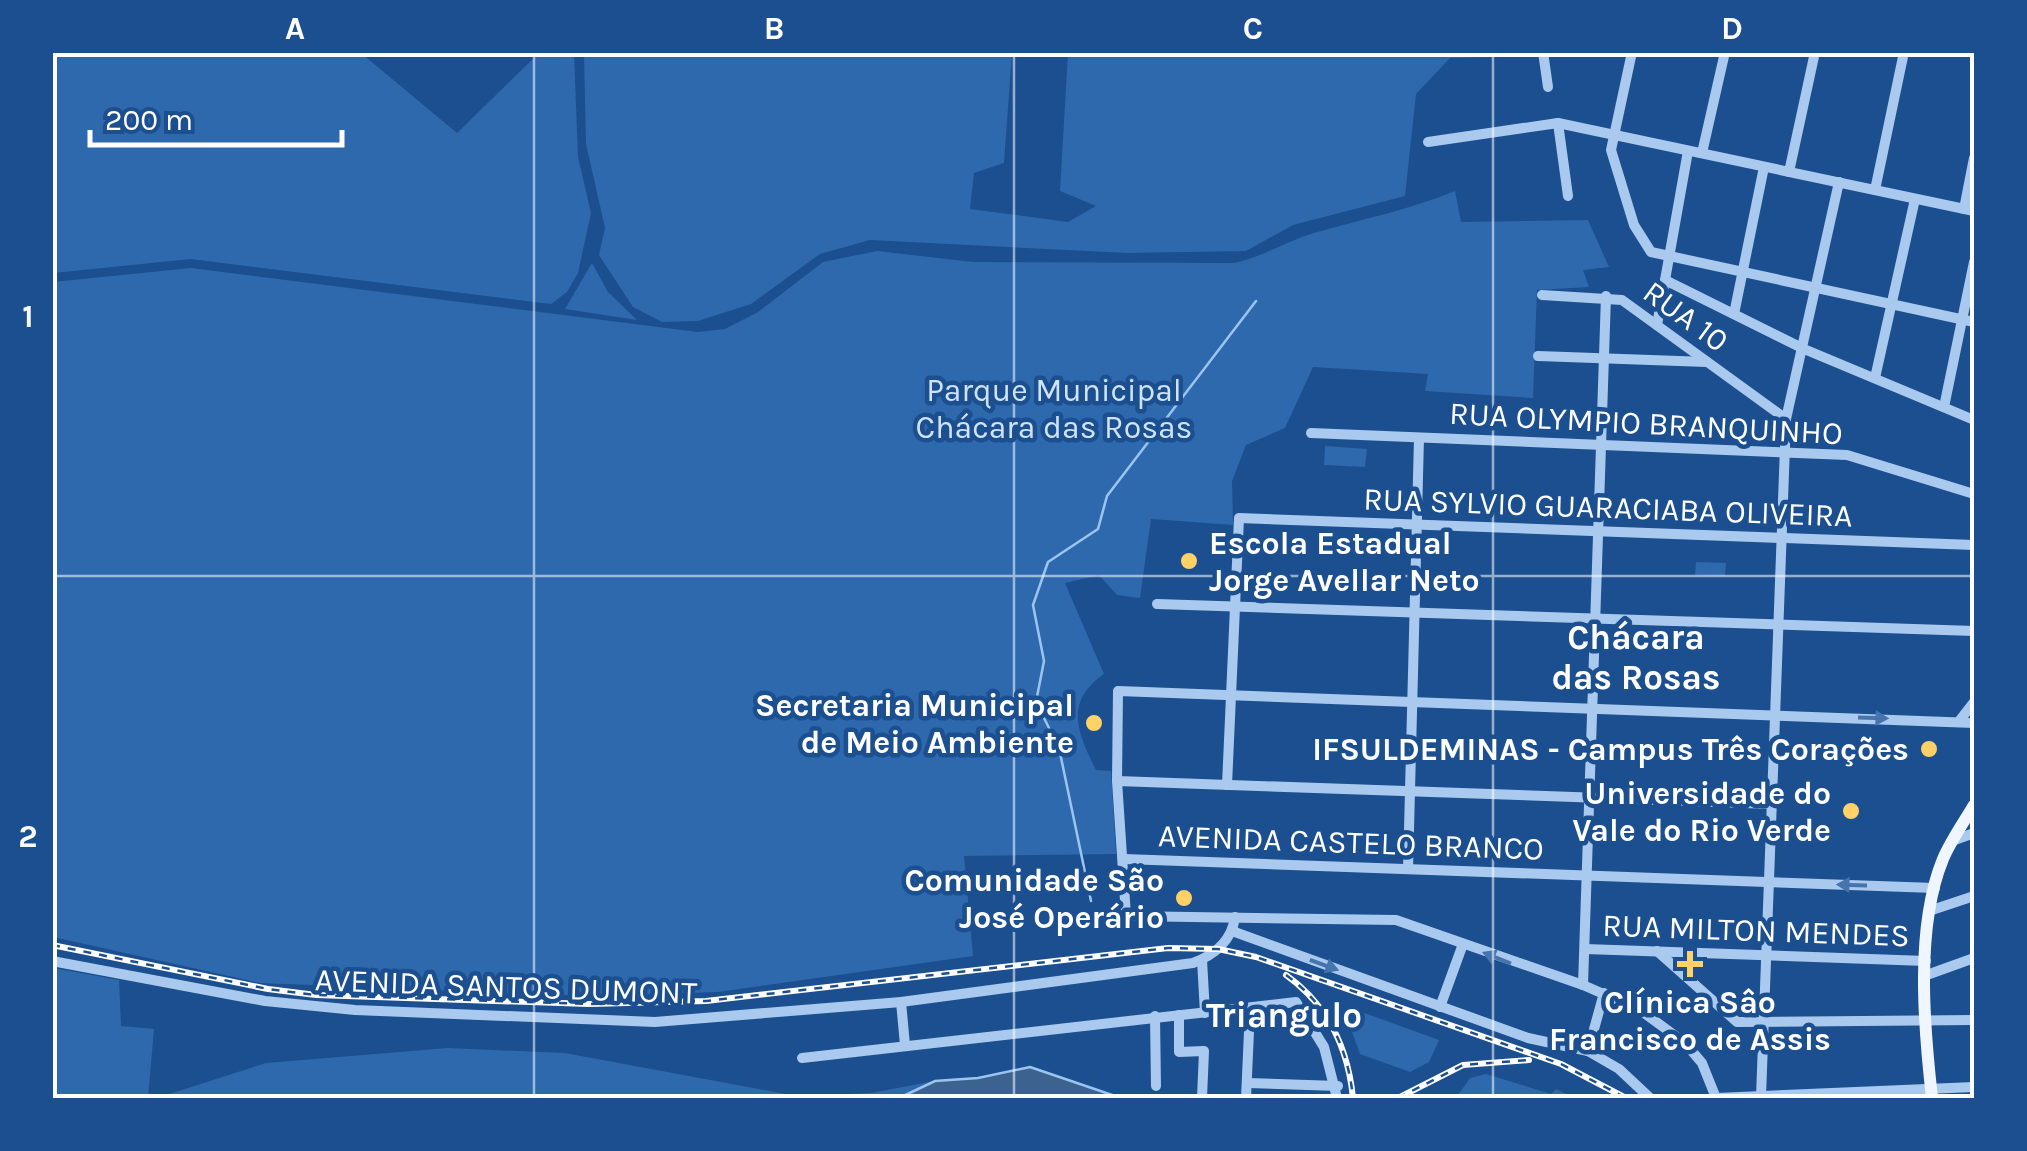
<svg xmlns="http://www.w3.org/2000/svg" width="2027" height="1151" viewBox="0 0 2027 1151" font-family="Karla,sans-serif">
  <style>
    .green { fill: #2e69ad }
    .water { fill: #3c6290; stroke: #9cc4f0; stroke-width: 2.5 }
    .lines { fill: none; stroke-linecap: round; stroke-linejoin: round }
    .stream { stroke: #9cc4f0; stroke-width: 2.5 }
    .minor { stroke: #a9c9ee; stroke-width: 10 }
    .major { stroke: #f0f6ff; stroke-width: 12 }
    .rail-casing { stroke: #fff; stroke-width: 6 }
    .rail { stroke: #1b4f8f; stroke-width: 2.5; stroke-dasharray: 8; stroke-linecap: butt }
    .oneway { fill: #4674ac }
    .grid { fill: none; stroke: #fff; stroke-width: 2.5; stroke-opacity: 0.55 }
    .poi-dot { fill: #ffd166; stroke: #1b4f8f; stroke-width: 4 }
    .labels { text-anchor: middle; stroke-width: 9; stroke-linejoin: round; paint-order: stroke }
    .street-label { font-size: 32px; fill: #fff; stroke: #1b4f8f }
    .park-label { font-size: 32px; fill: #cfe3fa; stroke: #1b4f8f }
    .poi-label { font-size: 32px; font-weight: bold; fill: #fff; stroke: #1b4f8f; text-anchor: end }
    .neighbourhood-label { font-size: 35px; font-weight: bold; fill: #fff; stroke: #1b4f8f }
    .neatline { fill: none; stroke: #fff; stroke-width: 4 }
    .grid-label { font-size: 32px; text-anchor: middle; font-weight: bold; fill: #fff }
  </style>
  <rect width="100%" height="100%" fill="#1b4f8f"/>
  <g class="green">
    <path d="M52 53H361L457 133 539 53H574L578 157 591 213 578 273 567 292 551 304 191 259 53 273Z"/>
    <path d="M584 53H1012L1004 163 974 173 970 209 1068 222 1096 206 1060 191 1068 53H1501L1497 57 1450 58 1416 94 1405 196 1293 225 1246 251 1127 253 870 240 820 254 751 304 698 321 662 322 633 307 599 255 605 228 586 144Z"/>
    <path d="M1455 191 1461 222 1588 220 1609 267 1583 270 1589 287 1537 290 1533 398 1425 391 1428 374 1313 367 1285 428 1246 445 1232 481 1233 525 1151 519 1140 598 1117 595 1099 575 1065 583 1104 674C1064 702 1077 732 1096 770L1111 771 1116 854 964 856 973 956 718 992 589 996 260 983 53 937V282L191 268 698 332 725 329 758 312 823 262 877 251 973 262 1234 263C1263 257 1286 241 1314 233 1362 219 1409 210 1455 191Z"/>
    <path d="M592 263 608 292 637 320 565 309Z"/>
    <path d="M1325 446 1367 449 1365 467 1324 465Z"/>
    <path d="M1696 562 1726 563 1725 576 1695 575Z"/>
    <path d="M53 968 119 980 121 1026 154 1029 148 1098H53Z"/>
    <path d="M1356 1010 1439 1040 1429 1062 1410 1072 1360 1054 1352 1032Z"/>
    <path d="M448 1048 565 1053 797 1096 871 1093 935 1081 899 1098H157L266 1063Z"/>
    <path d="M1486 1074 1551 1094 1556 1089 1574 1098H1456L1470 1078Z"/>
  </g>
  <path class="water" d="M1030 1067 1121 1098H899L935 1081 978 1078Z"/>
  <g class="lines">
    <path class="stream" d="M1091 901 1059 748 1036 702 1044 661 1033 605 1048 562 1098 529 1107 496 1256 301"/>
    <g class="minor">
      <path d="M1543 52 1548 87"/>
      <path d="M1632 52 1611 150 1634 225 1651 252 1974 322"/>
      <path d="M1558 123 1568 196"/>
      <path d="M1428 142 1558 123 1974 211"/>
      <path d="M1702 153 1725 52"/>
      <path d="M1789 172 1815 52"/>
      <path d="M1875 190 1904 52"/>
      <path d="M1964 209 1974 158"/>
      <path d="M1665 280 1804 349 1974 420"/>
      <path d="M1542 295 1622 300 1786 419"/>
      <path d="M1734 314 1764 167"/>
      <path d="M1657 325 1688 151"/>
      <path d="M1538 356 1707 362"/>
      <path d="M1875 378 1915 199"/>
      <path d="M1944 407 1974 262"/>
      <path d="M1311 433 1847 455 1974 494"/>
      <path d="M1157 604 1974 631"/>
      <path d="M1960 720 1974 702"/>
      <path d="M1117 781 1772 804"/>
      <path d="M1227 785 1239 518 1974 545"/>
      <path d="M1952 841 1974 833"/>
      <path d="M1124 859 1935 888"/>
      <path d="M1408 869 1419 438"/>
      <path d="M1932 910 1974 896"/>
      <path d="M1232 931 1528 1038 1588 1051 1619 1069 1650 1098"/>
      <path d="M1585 949 1926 961"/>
      <path d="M1657 951 1737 1022 1974 1020"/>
      <path d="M1202 960 1205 1013"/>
      <path d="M52 961 265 1001 355 1010 655 1022 901 1002 1193 963C1215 955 1232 940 1235 917"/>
      <path d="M1924 976 1974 958"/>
      <path d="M1583 985 1606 296"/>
      <path d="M901 1002 905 1045"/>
      <path d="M1440 1007 1463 944"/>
      <path d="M1179 1015V1052L1204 1051 1202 1098"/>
      <path d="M1155 1016 1156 1086"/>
      <path d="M1588 1051 1604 993"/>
      <path d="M802 1058 1296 1002 1324 1047 1337 1098"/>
      <path d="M1247 1083 1338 1086"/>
      <path d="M1761 1097 1786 419 1839 182"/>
      <path d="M1246 1098 1250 1009"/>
      <path d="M1716 1098 1702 1063 1685 1043 1640 1010 1583 985 1396 920 1126 916 1117 781 1118 691 1974 723"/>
      <path d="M1716 1098 1974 1087"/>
    </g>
    <path class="major" d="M1932 1098C1924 1027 1915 927 1943 859 1951 840 1964 822 1974 805"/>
    <g class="rail-casing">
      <g id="rail">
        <path d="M52 945 268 989 316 995 589 1004 706 1001 1168 948 1218 949 1256 957 1561 1064 1626 1098"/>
        <path d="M1286 975C1328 1005 1348 1048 1353 1098"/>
        <path d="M1398 1098 1463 1065 1529 1060"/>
      </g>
    </g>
    <use href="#rail" class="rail"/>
  </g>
  <defs><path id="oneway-solid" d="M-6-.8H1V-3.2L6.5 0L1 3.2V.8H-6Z" transform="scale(2.5)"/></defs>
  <g class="oneway">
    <use href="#oneway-solid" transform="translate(1873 718) rotate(2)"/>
    <use href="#oneway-solid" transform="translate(1852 885) rotate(-178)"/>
    <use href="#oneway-solid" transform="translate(1497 958) rotate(-158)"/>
    <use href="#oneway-solid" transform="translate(1324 965) rotate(20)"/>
  </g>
  <path class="grid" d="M534 52V1098M1014 52V1098M1493 52V1098M52 576H1974"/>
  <g class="poi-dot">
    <circle cx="1189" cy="561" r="10"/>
    <circle cx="1094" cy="723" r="10"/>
    <circle cx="1929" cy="749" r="10"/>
    <circle cx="1851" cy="811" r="10"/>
    <circle cx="1184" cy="898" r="10"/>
    <path d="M1685 949h10v10h10v10h-10v10h-10v-10h-10v-10h10z"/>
  </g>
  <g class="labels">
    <g class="street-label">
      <text transform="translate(1686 316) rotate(36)" y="11">RUA 10</text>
      <text transform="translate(1646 423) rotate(3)" y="11">RUA OLYMPIO BRANQUINHO</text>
      <text transform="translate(1608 507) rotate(2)" y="11">RUA SYLVIO GUARACIABA OLIVEIRA</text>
      <text transform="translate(1351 842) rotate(2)" y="11">AVENIDA CASTELO BRANCO</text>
      <text transform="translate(1756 930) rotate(2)" y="11">RUA MILTON MENDES</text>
      <text transform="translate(506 986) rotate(2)" y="11">AVENIDA SANTOS DUMONT</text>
    </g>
    <g class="park-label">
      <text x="1054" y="401">Parque Municipal<tspan x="1054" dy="37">Chácara das Rosas</tspan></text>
    </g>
    <g class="poi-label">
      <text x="1209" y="554" text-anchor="start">Escola Estadual<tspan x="1209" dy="37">Jorge Avellar Neto</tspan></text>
      <text x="1074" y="716">Secretaria Municipal<tspan x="1074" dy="37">de Meio Ambiente</tspan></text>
      <text x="1909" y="760">IFSULDEMINAS - Campus Três Corações</text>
      <text x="1831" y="804">Universidade do<tspan x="1831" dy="37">Vale do Rio Verde</tspan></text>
      <text x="1164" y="891">Comunidade São<tspan x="1164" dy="37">José Operário</tspan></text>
      <text x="1690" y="1013" text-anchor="middle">Clínica Sâo<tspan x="1690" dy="37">Francisco de Assis</tspan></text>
    </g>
    <g class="neighbourhood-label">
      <text x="1636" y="649">Chácara<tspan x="1636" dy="40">das Rosas</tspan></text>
      <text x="1284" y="1027">Triangulo</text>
    </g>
  </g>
  <rect width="2027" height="1151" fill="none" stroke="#1b4f8f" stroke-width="110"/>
  <path d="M90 130v15h252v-15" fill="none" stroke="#ffffff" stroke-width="5"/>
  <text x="105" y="130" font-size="30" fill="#ffffff" stroke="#1b4f8f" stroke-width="8" paint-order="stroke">200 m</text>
  <rect x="55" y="55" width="1917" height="1041" class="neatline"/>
  <g class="grid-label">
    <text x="295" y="39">A</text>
    <text x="774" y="39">B</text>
    <text x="1253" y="39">C</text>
    <text x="1732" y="39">D</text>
    <text x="28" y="327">1</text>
    <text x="28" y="847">2</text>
  </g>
</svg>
